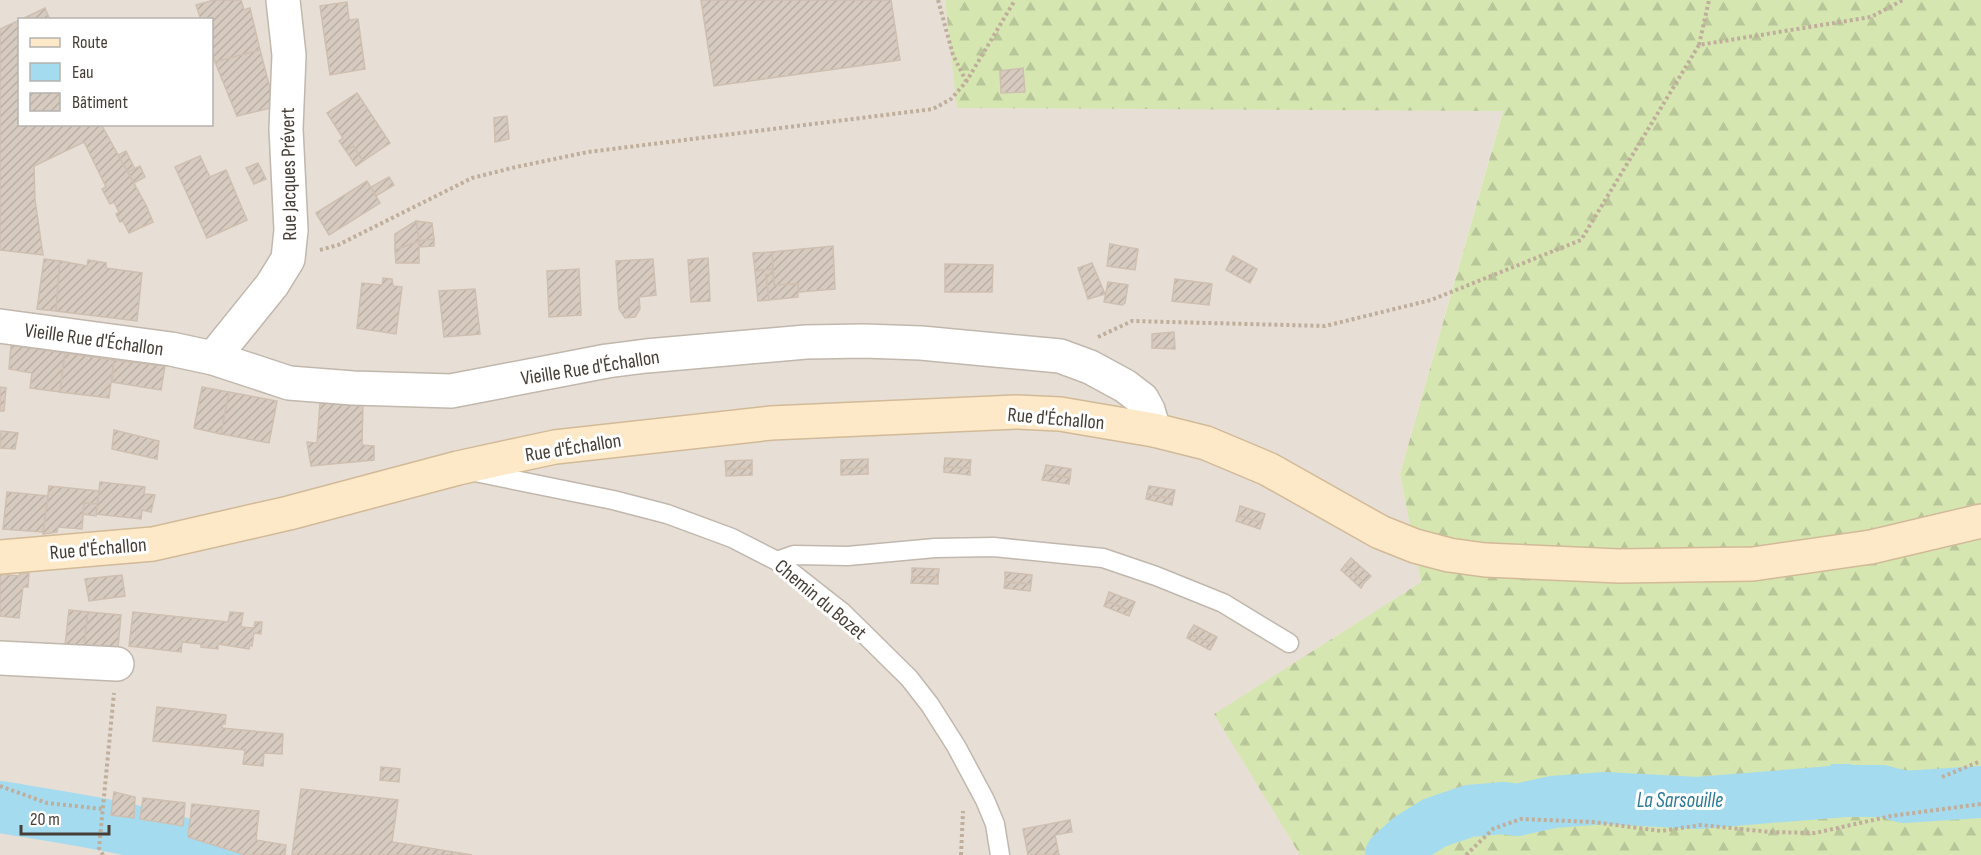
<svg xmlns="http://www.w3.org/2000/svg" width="1981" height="855" viewBox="0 0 1981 855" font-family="'Sofia Sans Condensed',sans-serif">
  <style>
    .residential { fill: #e7dfd5; fill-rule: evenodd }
    .forest { fill: url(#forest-firs) }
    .water { fill: #a5dbee }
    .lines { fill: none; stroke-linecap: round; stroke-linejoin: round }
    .river { stroke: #a5dbee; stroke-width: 52 }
    .building { fill: url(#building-hatch); stroke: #cfbfb0; stroke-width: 1.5 }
    .service-casing { stroke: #c1b7ad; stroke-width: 21 }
    .minor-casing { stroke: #c1b7ad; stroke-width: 36 }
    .secondary-casing { stroke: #d2ba98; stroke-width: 36 }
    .path { stroke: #c0ae9c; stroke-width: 4; stroke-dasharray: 3 3; stroke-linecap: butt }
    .service { stroke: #fff; stroke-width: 18 }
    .minor { stroke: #fff; stroke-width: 33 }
    .secondary { stroke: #fde8c7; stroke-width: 33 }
    .labels { text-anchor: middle; stroke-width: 6; stroke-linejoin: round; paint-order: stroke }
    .street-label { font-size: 20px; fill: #463e36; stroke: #fff }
    .water-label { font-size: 21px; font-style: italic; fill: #2d7a97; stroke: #fff }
  </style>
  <defs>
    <pattern id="forest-firs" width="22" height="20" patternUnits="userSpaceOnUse" patternTransform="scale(1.5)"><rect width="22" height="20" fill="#d6e6b1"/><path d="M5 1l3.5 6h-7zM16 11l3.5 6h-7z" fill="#b9c699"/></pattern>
    <pattern id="building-hatch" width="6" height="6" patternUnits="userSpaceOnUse" patternTransform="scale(1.5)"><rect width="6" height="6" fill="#d7cbc0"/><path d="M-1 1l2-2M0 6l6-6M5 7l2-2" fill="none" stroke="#baafa6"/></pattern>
  </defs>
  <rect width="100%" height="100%" fill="#f3eee7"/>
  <path class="residential" d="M0 0H945L958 108 1503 110 1400 474 1421 582 1215 714 1300 855H0ZM20 20H212V124H20Z"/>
  <path class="forest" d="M945 0H1981V855H1300L1214 714 1421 582 1400 474 1503 111 957 108Z"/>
  <path class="water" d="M1831 764H1851L1866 778 1873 767C1899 768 1943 774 1965 789L1961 800 1944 804 1914 805 1902 810 1847 809 1828 805 1825 777Z"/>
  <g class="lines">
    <g class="river">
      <path d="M0 807C73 819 147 829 217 855"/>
      <path d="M1391 855 1410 838 1434 823 1469 811 1504 808 1517 810 1553 802 1605 798 1697 803 1845 791H1882L1904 797 1981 792"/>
    </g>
  </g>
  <g class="building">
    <path d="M214 0H241L244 10 250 8 260 50 215 62 212 52V20H201L196 5Z"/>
    <path d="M701 0H891L900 60 714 86Z"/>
    <path d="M347 2 349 20 358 19 365 69 330 75 320 6Z"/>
    <path d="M45 8 50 20H20Z"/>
    <path d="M20 20V124H101L146 205 153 222 129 233 123 221 120 222 116 214 119 212 114 202 110 204 102 189 106 187 84 142 34 166 35 200 43 255 0 250V29Z"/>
    <path d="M260 50 275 107 237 116 215 62Z"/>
    <path d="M1023 68 1025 92 1001 93 1000 71Z"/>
    <path d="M357 93 390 143 363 161 353 146 346 151 339 141 343 138 327 113Z"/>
    <path d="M507 116 509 139 495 142 494 118Z"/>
    <path d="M353 146 363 161 356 166 346 151Z"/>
    <path d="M126 151 135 169 128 172 118 155Z"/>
    <path d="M200 156 210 177 226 170 247 220 207 238 175 167Z"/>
    <path d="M258 163 266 179 254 184 246 168Z"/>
    <path d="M140 166 145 177 134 183 128 172Z"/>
    <path d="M389 177 394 185 376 196 371 187Z"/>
    <path d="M367 181 380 203 329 235 316 213Z"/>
    <path d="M416 221 432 223 434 239 419 241Z"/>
    <path d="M416 221 419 241 395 250V234Z"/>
    <path d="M434 239V246L419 247V241Z"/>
    <path d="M419 241V263H396L395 250Z"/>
    <path d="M1110 244 1138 249 1135 270 1107 266Z"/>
    <path d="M833 246 835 289 799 292 798 284 774 285 772 252Z"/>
    <path d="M772 252 773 269 755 271 753 253Z"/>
    <path d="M1233 256 1257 269 1250 283 1226 270Z"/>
    <path d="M708 258 710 301 691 302 688 260Z"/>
    <path d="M44 259 60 261 56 311 37 309Z"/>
    <path d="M653 259 656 295 639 297 640 309 635 317 625 318 619 309 616 261Z"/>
    <path d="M88 260 106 263V268L142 273 137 321 56 311 60 261 87 266Z"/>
    <path d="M1092 263 1105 294 1088 299 1078 268Z"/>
    <path d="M945 264 993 265 992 292H945Z"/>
    <path d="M579 269 581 315 549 317 547 271Z"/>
    <path d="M773 269V274L766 275 769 300 758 301 755 271Z"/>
    <path d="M773 274 774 285 798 284V297L769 300 766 275Z"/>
    <path d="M383 278 392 279 393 286 402 287 396 334 357 328 362 283 382 285Z"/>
    <path d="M1175 279 1212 284 1209 305 1172 301Z"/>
    <path d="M1108 282 1128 285 1125 303 1122 305 1104 302Z"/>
    <path d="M475 289 480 334 444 337 439 291Z"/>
    <path d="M1174 332 1175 349 1152 348V334Z"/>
    <path d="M11 345 65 353 60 392 30 388 32 373 9 369Z"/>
    <path d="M65 353 114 360 109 398 60 392Z"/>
    <path d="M114 360 165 366 161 390 112 382Z"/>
    <path d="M0 387 6 388 4 411H0Z"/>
    <path d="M202 387 229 392 221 434 194 428Z"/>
    <path d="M229 392 277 401 269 443 221 434Z"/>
    <path d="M320 403 363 404 362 445 374 446V460L311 466 307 442 317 443Z"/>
    <path d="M114 430 159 441 157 459 112 449Z"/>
    <path d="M1 431 18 433 15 449 0 448Z"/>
    <path d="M945 458 971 460 970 468 944 467Z"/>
    <path d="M868 459V468L841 469V460Z"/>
    <path d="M752 460V468L726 470 725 461Z"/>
    <path d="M1046 465 1071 469 1070 478 1044 474Z"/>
    <path d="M944 467 970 468V475L944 472Z"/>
    <path d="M752 468V475L726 476V470Z"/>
    <path d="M868 468V474L841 475V469Z"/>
    <path d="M1044 474 1070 478 1069 484 1042 480Z"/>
    <path d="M100 482 145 487 144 494 155 495 151 512 142 510 141 519 96 514Z"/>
    <path d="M49 486 99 491 97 504 84 503 82 529 58 527 57 532 43 534Z"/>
    <path d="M1149 486 1175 490 1173 499 1147 494Z"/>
    <path d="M7 492 48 496 43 532 3 529Z"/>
    <path d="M1147 494 1173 499 1172 505 1146 499Z"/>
    <path d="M84 503 97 504 96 516 83 514Z"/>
    <path d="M1240 506 1265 514 1262 523 1238 515Z"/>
    <path d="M1238 515 1262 523 1260 529 1236 521Z"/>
    <path d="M1351 558 1371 576 1364 583 1345 565Z"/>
    <path d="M1345 565 1364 583 1361 588 1341 570Z"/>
    <path d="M912 568 939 569 938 577H912Z"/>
    <path d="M1005 572 1032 575 1031 584 1005 582Z"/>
    <path d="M20 573H29L28 587H23L19 618 0 616V574L19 576Z"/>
    <path d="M122 575 125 596 89 601 85 579Z"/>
    <path d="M912 577H938V584L911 583Z"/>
    <path d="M1005 582 1031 584 1030 591 1004 588Z"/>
    <path d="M1109 592 1135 602 1131 611 1106 601Z"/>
    <path d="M1106 601 1131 611 1129 616 1104 606Z"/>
    <path d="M69 610 88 612 84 646 65 645Z"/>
    <path d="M88 612 121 615 118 647 84 646Z"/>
    <path d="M133 612 228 622 230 612 243 613 241 627 254 628 255 622H262L261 634 254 633 252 646 250 645 249 649 218 644V649L201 647V644L182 642 181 652 129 646Z"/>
    <path d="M1194 625 1217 637 1213 645 1189 633Z"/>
    <path d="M1189 633 1213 645 1210 650 1187 638Z"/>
    <path d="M157 707 226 715 225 724H222V728L283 734 282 754 264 753 263 766 243 764 245 750 153 741Z"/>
    <path d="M381 767 400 769 399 782 380 780Z"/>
    <path d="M301 789 398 800 392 842 472 855H292Z"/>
    <path d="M114 792 135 797 134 818 111 815Z"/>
    <path d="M143 798 185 803 183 826 140 819Z"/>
    <path d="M192 804 259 811 256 840 286 845 285 855H246L188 837Z"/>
    <path d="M1070 820 1072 832 1055 835 1059 855H1028L1023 829Z"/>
  </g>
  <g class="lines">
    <g class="service-casing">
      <g id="service">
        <path d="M475 472 613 500 667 514 732 538 777 561 842 612 909 678 930 705 956 746 985 800 995 824 1000 855"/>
        <path d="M777 561 794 555 848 556 935 548 994 547 1103 558 1156 576 1223 603 1289 643"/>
      </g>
    </g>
    <g class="minor-casing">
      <g id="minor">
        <path d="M0 326 171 349 213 358 289 383 353 388 451 391 607 361 646 356 806 342 864 341 921 343 1060 356 1090 367 1125 386 1142 399 1148 410 1154 430"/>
        <path d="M213 358 272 285 288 259 291 230 286 129 289 55 283 0"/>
        <path d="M0 658 117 664"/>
      </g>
    </g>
    <g class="secondary-casing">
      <path id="secondary" d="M0 557 153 544 289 513 458 468 555 447 771 423 1016 412 1060 414 1154 430 1206 443 1268 469 1380 532 1415 546 1449 555 1485 560 1619 566 1753 564 1871 547 1981 521"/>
    </g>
    <g class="path">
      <path d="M938 0 953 55 966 81"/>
      <path d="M1699 45 1709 0"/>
      <path d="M320 250 338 245 472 178 516 167 588 152 933 109 951 99 966 82 1015 0"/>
      <path d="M1098 337 1132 321 1325 326 1431 300 1581 240 1699 45 1871 17 1903 0"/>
      <path d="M1942 777 1981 761"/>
      <path d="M0 786 47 803 103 809"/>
      <path d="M103 855 99 848 114 693"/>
      <path d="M961 855 963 811"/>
      <path d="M1466 855 1493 829 1521 819 1593 822 1661 831 1701 825 1770 832 1815 833 1891 816 1981 804"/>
    </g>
    <use href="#service" class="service"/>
    <use href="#minor" class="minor"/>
    <use href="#secondary" class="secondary"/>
  </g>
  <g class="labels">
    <g class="street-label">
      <text transform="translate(288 174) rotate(-91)" y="7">Rue Jacques Prévert</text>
      <text transform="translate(94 339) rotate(8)" y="7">Vieille Rue d'Échallon</text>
      <text transform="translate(590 367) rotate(-9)" y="7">Vieille Rue d'Échallon</text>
      <text transform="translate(1056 418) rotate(5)" y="7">Rue d'Échallon</text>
      <text transform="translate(573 447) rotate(-9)" y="7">Rue d'Échallon</text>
      <text transform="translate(98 548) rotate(-5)" y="7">Rue d'Échallon</text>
      <text transform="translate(821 599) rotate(40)" y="7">Chemin du Bozet</text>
    </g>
    <g class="water-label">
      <text x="1680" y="807">La Sarsouille</text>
    </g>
  </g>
  <rect x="18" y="18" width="195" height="108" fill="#ffffff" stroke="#b5b2af" stroke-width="1.5"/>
  <rect x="30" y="38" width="30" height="9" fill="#fde8c7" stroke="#b5b2af" stroke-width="1.5"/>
  <text x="72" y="48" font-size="18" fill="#463e36">Route</text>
  <rect x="30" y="63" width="30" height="18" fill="#a5dbee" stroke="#b5b2af" stroke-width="1.5"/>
  <text x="72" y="78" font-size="18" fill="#463e36">Eau</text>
  <rect x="30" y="93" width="30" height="18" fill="url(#building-hatch)" stroke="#b5b2af" stroke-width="1.5"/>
  <text x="72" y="108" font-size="18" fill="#463e36">Bâtiment</text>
  <path d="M21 825v9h88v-9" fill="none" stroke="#463e36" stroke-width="3"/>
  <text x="30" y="825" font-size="18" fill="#463e36" stroke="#ffffff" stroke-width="4.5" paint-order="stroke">20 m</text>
</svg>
